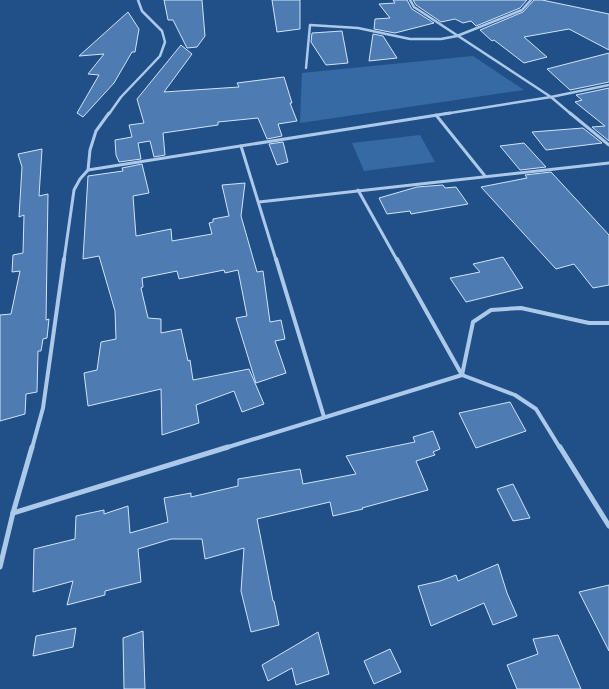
<svg xmlns="http://www.w3.org/2000/svg" width="609" height="689" viewBox="0 0 609 689" font-family="'Work Sans',sans-serif">
  <style>
    .green { fill: #356aa5 }
    .building { fill: #4e7cb2; stroke: #d0e3f7 }
    .lines { fill: none; stroke-linecap: round; stroke-linejoin: round }
    .minor-far3 { stroke: #acc9ea; stroke-width: 2.5 }
    .minor-far2 { stroke: #acc9ea; stroke-width: 3 }
    .minor-far1 { stroke: #acc9ea; stroke-width: 4 }
    .minor { stroke: #acc9ea; stroke-width: 5 }
  </style>
  <rect width="100%" height="100%" fill="#215088"/>
  <g class="green">
    <path d="M473 56 524 90 300 123 302 73Z"/>
    <path d="M420 135 435 162 364 171 352 143Z"/>
  </g>
  <g class="building">
    <path d="M164 0H202L205 36 197 47 187 48 173 20H168Z"/>
    <path d="M272 0H300V29L277 32Z"/>
    <path d="M393 0H407L412 9 434 23 395 33 374 29 375 19 390 18 379 4 395 3Z"/>
    <path d="M413 0H527L520 8 476 26 471 21 463 23 455 19 441 22 416 5Z"/>
    <path d="M534 0H542L609 14V50L569 29 524 37 547 57 524 63 494 40 492 41 480 30 523 12Z"/>
    <path d="M128 12 139 29 135 52H132L114 83 83 117 77 113 99 75 88 74 104 54 79 56Z"/>
    <path d="M342 31 348 63 326 65 311 42 312 33Z"/>
    <path d="M373 34 383 36 397 58 369 61Z"/>
    <path d="M181 45 192 54 164 92 239 87 237 83 284 77 292 103H290L297 121 278 124 282 136 267 139 258 118 218 122V125L163 133 165 155 154 157 150 141 138 143 141 159 119 162 116 155 115 140 132 137 129 125 144 123 137 99Z"/>
    <path d="M609 53V82L570 90 547 69Z"/>
    <path d="M609 88V141L592 127 605 126 575 102 582 100 576 95Z"/>
    <path d="M583 128 602 143 546 150 532 132Z"/>
    <path d="M283 142 288 162 277 165 269 144Z"/>
    <path d="M524 143 546 167 520 170 500 146Z"/>
    <path d="M42 149 39 196 48 194 46 320 49 319 47 338 43 339 41 351H38L37 392 26 394 25 414 0 421V315L11 314 20 271 12 272 13 255 23 253 24 215 19 217 22 167 18 154Z"/>
    <path d="M142 164 149 193 133 196 136 236 171 229 172 241 212 234 209 223 213 222V219L229 216 222 185 245 183 241 216 257 272 263 271 270 322 281 320 285 339 275 341 286 373 256 383 236 318 247 316 238 270 225 273 224 270 179 279 177 271 142 278 143 287 141 288 148 318 161 319V333L181 329 188 361 190 360 193 380 249 369 264 404 242 412 234 391 196 405 199 423 162 435 161 389 88 406 84 373 97 370 101 342 116 339 115 311 99 256 83 259 88 176 123 171 122 168Z"/>
    <path d="M551 172 609 235V285L593 288 574 264 556 269 481 187 527 178 525 175Z"/>
    <path d="M443 185 445 188 456 187 468 204 411 214 410 211 387 214 379 198 417 187Z"/>
    <path d="M503 257 523 288 466 302 450 278 480 272 473 264Z"/>
    <path d="M510 402 526 431 476 448 459 413Z"/>
    <path d="M433 431 440 449 433 452 435 455 416 461 428 490 362 508 363 509 333 516 330 502 257 519 273 601H274L279 625 251 632 241 591 244 548 205 559 202 539H171L138 549 141 582 105 591V595L67 605 73 581 33 592 34 549 75 539 76 516 104 510V514L128 506 130 533 168 522 164 498 191 493V497L238 486V479L300 469 303 484 356 474 346 456 415 442 413 437Z"/>
    <path d="M513 484 530 518 513 521 497 489Z"/>
    <path d="M498 564 507 593 517 616 493 625 484 603 431 626 418 586 440 581 456 575 458 581Z"/>
    <path d="M609 585V651L579 592Z"/>
    <path d="M76 628 73 647 33 656 36 636Z"/>
    <path d="M143 631 145 689H124L123 638Z"/>
    <path d="M318 632 329 674 296 685 292 668 268 681 262 665Z"/>
    <path d="M558 635 581 689H517L507 665 538 654 533 639Z"/>
    <path d="M390 649 401 672 374 684 364 661Z"/>
  </g>
  <g class="lines">
    <g class="minor-far3">
      <path d="M410 0 414 7 551 97 571 114"/>
      <path d="M306 68 310 25 358 28 410 39H441L457 36 522 10 531 0"/>
      <path d="M109 114 121 97 160 56 165 42 162 31 142 11 138 0"/>
      <path d="M444 114 551 97 609 85"/>
    </g>
    <g class="minor-far2">
      <path d="M570 113 609 145"/>
      <path d="M436 115 485 176"/>
      <path d="M241 146 276 260"/>
      <path d="M88 170 450 113"/>
      <path d="M358 190 397 260"/>
      <path d="M259 202 609 163"/>
      <path d="M64 260 74 190 80 179 88 170 90 150 96 131 109 113"/>
    </g>
    <g class="minor-far1">
      <path d="M276 259 324 417"/>
      <path d="M397 259 462 375 515 395 536 409 560 448"/>
      <path d="M32 448 43 408 64 259"/>
      <path d="M225 448 462 375 473 322 491 310 521 308 589 323H609"/>
    </g>
    <g class="minor">
      <path d="M560 447 609 526"/>
      <path d="M13 513 228 447"/>
      <path d="M0 567 13 513 32 447"/>
    </g>
  </g>
</svg>
